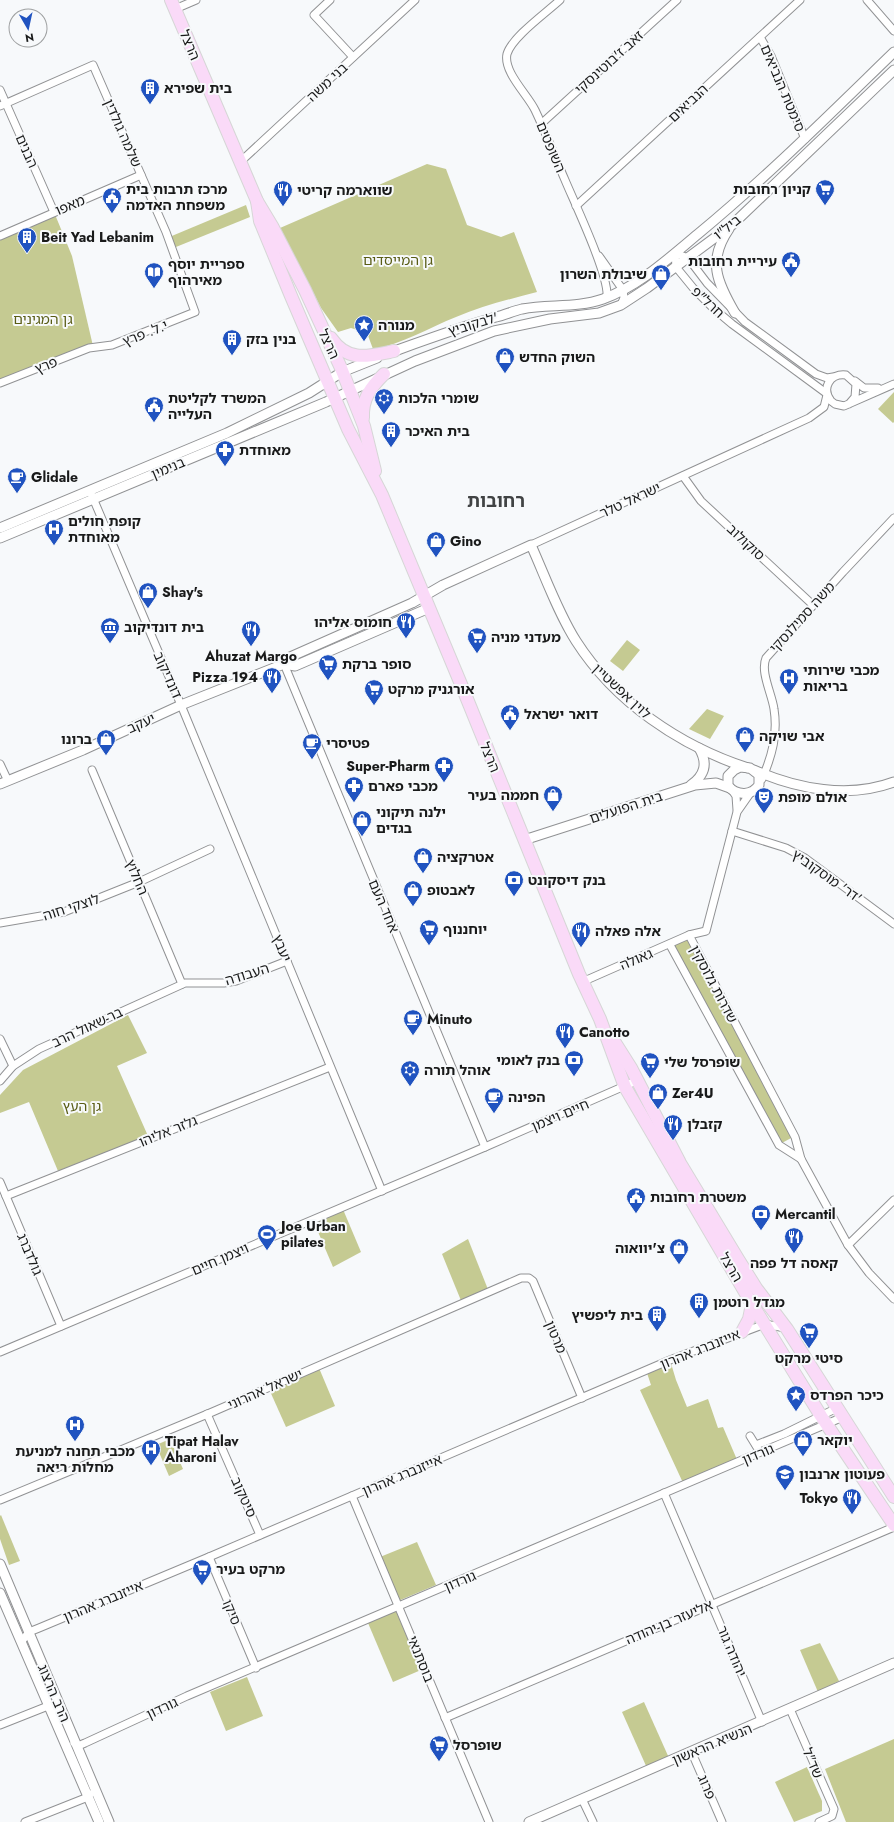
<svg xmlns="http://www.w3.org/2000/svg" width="894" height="1822" viewBox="0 0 894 1822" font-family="Jost,'Noto Sans Hebrew',sans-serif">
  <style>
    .green { fill: #c5ca92 }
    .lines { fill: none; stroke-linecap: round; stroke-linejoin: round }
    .minor-casing { stroke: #919294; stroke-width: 9 }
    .tertiary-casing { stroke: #919294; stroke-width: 11 }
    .primary-casing { stroke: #d6d6d6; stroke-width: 14 }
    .minor { stroke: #fff; stroke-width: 7 }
    .tertiary { stroke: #fff; stroke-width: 9 }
    .primary { stroke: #fadaf8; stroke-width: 12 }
    .labels { text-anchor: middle; stroke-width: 4; stroke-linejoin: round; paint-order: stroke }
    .street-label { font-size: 14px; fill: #191a1a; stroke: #f7f9fb }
    .poi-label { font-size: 14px; font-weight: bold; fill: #191a1a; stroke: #f7f9fb; text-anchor: start }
    .park-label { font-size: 14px; fill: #595c15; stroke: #f7f9fb }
    .district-label { font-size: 18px; font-weight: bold; fill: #414344; stroke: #f7f9fb }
  </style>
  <rect width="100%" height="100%" fill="#f7f9fb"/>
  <g class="green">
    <path d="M427 164 446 169 467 225 501 237 514 232 537 292C510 299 482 306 456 317 428 328 403 344 373 349L367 333 351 328 338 332 321 308 280 228Z"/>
    <path d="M246 205 250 217 171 249 167 238Z"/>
    <path d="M54 212 72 256 93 346 0 383V238Z"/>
    <path d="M894 392V422L893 423 878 409Z"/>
    <path d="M627 640 640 650 623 671 610 661Z"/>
    <path d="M707 709 724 716 710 739 689 729Z"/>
    <path d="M687 937 793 1137 780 1144 672 944Z"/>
    <path d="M128 1015 147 1053 117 1066 148 1136 58 1171 29 1102 0 1113V1095L23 1070Z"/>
    <path d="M342 1207 361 1252 333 1267 313 1220Z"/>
    <path d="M468 1239 489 1292 462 1303 442 1254Z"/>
    <path d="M670 1360 676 1380 687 1407 708 1399 718 1428 723 1427 738 1462 684 1485 640 1390 651 1385 646 1370Z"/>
    <path d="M319 1368 335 1406 286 1427 269 1389Z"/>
    <path d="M170 1439 183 1469 169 1476 156 1445Z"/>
    <path d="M1 1515 20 1561 9 1565 0 1539V1516Z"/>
    <path d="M417 1542 436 1585 398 1601 380 1557Z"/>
    <path d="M396 1611 421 1670 393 1682 368 1623Z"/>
    <path d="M820 1643 839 1681 818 1692 800 1650Z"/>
    <path d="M247 1677 263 1716 226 1731 210 1692Z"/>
    <path d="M644 1702 669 1758 647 1768 622 1712Z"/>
    <path d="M894 1739V1822H846L825 1769Z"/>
    <path d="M807 1767 822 1801V1811L794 1822 775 1782Z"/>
  </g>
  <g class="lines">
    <g class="minor-casing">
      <g id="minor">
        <path d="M330 0 314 15 353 57"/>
        <path d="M560 0C546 13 512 37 507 54 503 72 528 95 535 110 546 133 555 157 565 180 575 204 609 275 607 297"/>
        <path d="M867 0 894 31"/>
        <path d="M175 9 196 0"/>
        <path d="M760 37 771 56 805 139"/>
        <path d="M0 90 54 212"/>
        <path d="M0 106 93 65 166 232 195 312 112 345 89 348 0 383"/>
        <path d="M541 124 677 0"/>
        <path d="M239 163 415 0"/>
        <path d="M576 206 800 0"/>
        <path d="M0 236 141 175"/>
        <path d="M599 256 623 290 624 298 621 305"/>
        <path d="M855 381 864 388H878"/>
        <path d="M826 393 732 324 713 308 694 289 676 267 675 253 688 258 707 283 745 322 816 374 827 378 833 377"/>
        <path d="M849 404 855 397 856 384 846 375C830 373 821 388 831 401L835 404 844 406 894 384"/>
        <path d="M683 476 701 501 813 605"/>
        <path d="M90 491 181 705 382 1191"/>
        <path d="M531 545 809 418 824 407 827 395"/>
        <path d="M284 664 485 1147"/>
        <path d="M0 764 8 781"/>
        <path d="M92 770 182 984"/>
        <path d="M762 779C772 756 778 734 774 709 772 694 760 672 766 658L843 572 894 518"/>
        <path d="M732 790 736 796 737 810"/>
        <path d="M732 831 786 848 805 858 894 924"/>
        <path d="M0 923 64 912 139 882 210 849"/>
        <path d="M689 935 795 1137 801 1159 848 1245 869 1273 894 1299"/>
        <path d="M670 945 779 1145 801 1159"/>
        <path d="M582 982 689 935 706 931 737 812 751 792"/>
        <path d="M0 1039 13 1066"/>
        <path d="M0 1081 13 1066 39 1049 185 983H224L236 981 287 961"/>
        <path d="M0 1182 61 1326"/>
        <path d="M6 1196 330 1067"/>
        <path d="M848 1245 894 1200"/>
        <path d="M0 1352 485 1147 636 1081"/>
        <path d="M207 1414 260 1535"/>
        <path d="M750 1436 758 1449"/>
        <path d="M756 1445 784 1434 837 1408"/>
        <path d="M664 1493 762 1722"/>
        <path d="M352 1496 489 1822"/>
        <path d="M0 1500 210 1413 521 1278H529L533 1281 582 1398"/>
        <path d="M209 1557 256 1668"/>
        <path d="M22 1641 29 1632 39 1628 209 1557 670 1360 765 1324 785 1328"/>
        <path d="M790 1709 834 1809 832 1816 819 1822"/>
        <path d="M445 1718 894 1527"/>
        <path d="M0 1725 48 1706 61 1710"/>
        <path d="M74 1743 78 1746 85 1743 187 1696 843 1417"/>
        <path d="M692 1753 722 1822"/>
        <path d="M582 1799 593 1822"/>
        <path d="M25 1822 88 1797 90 1794"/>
      </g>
    </g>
    <g class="tertiary-casing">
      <g id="tertiary">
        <path d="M729 229C707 261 717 282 735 313"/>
        <path d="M389 353C425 340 460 327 496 317 505 315 513 311 522 309 549 304 577 308 603 299 639 286 669 258 698 234 767 177 830 114 894 52"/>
        <path d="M0 528 227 433 309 393 342 372 377 358"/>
        <path d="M0 538 326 402 415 361 494 331 550 319 599 313 621 305 647 288 732 225 894 70"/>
        <path d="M284 664 295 666 429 608"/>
        <path d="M740 767 750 768 759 775V785C752 796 737 796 728 786V776L734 770Z"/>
        <path d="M754 770C797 789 849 799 894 782"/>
        <path d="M0 784 83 750 181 705 284 664 290 657 412 603 443 585 531 545C545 576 558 613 576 641 615 702 680 746 748 768"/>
        <path d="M691 785C705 775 708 763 699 748"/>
        <path d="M524 840 695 785 716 783 730 788"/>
        <path d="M0 1564 109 1822"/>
        <path d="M0 1593 99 1822"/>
        <path d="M529 1822 894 1663"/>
      </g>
    </g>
    <g class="primary-casing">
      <g id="primary">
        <path d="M171 0 257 201 272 226 305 290 341 368 364 426 375 471"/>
        <path d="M257 201 260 221 291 296 348 429 382 495 463 689 579 974 600 1019 625 1087 752 1304 821 1416 894 1525"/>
        <path d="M331 338C348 363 369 356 394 351"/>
        <path d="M363 418C362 399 370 388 384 374"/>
        <path d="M612 1038 631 1068 680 1163 738 1259 756 1288 787 1329 894 1497"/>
        <path d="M742 1332 749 1319 752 1304"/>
      </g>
    </g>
    <use href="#minor" class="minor"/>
    <use href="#tertiary" class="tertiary"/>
    <use href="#primary" class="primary"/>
  </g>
  <defs>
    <g id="building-pin" transform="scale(1)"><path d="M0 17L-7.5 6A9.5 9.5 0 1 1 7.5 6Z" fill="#2053c0" stroke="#f7f9fb"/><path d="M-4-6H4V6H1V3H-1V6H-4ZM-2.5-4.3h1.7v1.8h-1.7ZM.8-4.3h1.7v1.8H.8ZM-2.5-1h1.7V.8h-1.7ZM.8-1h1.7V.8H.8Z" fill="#fff"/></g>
    <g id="supermarket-pin" transform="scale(1)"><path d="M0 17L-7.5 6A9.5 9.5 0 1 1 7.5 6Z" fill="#2053c0" stroke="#f7f9fb"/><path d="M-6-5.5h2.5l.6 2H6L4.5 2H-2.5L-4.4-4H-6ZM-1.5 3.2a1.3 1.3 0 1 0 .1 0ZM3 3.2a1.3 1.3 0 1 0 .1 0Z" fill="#fff"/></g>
    <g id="restaurant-pin" transform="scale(1)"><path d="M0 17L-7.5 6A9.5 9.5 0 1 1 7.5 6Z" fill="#2053c0" stroke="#f7f9fb"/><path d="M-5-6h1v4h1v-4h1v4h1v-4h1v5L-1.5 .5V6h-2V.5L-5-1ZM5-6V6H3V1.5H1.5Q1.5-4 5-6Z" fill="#fff"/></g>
    <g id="civic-pin" transform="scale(1)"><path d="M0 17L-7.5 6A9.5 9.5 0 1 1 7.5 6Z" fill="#2053c0" stroke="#f7f9fb"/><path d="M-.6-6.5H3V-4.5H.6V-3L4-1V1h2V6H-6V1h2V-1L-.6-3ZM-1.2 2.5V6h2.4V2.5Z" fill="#fff"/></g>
    <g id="library-pin" transform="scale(1)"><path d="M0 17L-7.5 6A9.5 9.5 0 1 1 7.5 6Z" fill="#2053c0" stroke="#f7f9fb"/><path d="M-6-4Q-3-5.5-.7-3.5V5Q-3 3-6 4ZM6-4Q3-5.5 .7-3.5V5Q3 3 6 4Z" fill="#fff"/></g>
    <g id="shop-pin" transform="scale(1)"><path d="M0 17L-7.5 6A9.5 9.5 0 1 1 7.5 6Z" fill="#2053c0" stroke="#f7f9fb"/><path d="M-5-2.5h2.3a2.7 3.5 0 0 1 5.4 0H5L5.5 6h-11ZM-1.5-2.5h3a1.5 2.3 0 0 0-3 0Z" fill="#fff"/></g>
    <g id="sight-pin" transform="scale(1)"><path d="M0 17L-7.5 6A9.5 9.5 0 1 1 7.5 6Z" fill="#2053c0" stroke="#f7f9fb"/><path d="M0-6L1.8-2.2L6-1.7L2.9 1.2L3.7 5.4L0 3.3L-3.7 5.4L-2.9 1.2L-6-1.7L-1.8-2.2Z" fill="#fff"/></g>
    <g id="synagogue-pin" transform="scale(1)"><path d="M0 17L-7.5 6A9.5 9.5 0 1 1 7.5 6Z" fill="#2053c0" stroke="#f7f9fb"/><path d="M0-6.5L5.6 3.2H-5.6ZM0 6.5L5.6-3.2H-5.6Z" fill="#fff"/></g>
    <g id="pharmacy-pin" transform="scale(1)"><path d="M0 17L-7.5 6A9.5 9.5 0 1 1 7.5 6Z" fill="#2053c0" stroke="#f7f9fb"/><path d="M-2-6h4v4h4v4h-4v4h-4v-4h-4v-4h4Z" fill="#fff"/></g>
    <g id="cafe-pin" transform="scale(1)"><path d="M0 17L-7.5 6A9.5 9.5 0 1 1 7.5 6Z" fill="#2053c0" stroke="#f7f9fb"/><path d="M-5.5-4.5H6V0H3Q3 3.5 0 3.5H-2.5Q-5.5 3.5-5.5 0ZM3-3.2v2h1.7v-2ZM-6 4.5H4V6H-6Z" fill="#fff"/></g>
    <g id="hospital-pin" transform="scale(1)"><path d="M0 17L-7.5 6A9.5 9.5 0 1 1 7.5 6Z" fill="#2053c0" stroke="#f7f9fb"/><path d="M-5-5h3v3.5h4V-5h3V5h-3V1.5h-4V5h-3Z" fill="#fff"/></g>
    <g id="museum-pin" transform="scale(1)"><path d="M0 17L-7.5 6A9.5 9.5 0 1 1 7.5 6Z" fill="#2053c0" stroke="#f7f9fb"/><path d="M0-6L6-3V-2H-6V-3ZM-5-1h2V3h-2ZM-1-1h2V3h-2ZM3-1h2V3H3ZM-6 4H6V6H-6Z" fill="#fff"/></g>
    <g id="theatre-pin" transform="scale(1)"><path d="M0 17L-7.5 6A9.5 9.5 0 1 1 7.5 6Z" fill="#2053c0" stroke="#f7f9fb"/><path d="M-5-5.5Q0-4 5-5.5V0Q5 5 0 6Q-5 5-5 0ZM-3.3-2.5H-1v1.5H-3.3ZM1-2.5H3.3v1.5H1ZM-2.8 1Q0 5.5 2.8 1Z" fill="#fff"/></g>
    <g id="bank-pin" transform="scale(1)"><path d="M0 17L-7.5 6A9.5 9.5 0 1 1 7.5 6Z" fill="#2053c0" stroke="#f7f9fb"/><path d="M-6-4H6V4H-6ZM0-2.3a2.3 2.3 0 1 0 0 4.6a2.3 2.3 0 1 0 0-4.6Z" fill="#fff"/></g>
    <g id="stadium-pin" transform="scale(1)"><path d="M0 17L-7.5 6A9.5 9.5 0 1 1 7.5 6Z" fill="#2053c0" stroke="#f7f9fb"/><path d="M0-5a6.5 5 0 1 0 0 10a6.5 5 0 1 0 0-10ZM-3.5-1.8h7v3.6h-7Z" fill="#fff"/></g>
    <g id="school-pin" transform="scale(1)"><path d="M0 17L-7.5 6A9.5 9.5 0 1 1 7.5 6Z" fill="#2053c0" stroke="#f7f9fb"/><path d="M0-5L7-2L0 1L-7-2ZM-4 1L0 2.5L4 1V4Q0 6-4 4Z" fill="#fff"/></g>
  </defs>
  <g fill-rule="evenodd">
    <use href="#building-pin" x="150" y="88"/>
    <use href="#supermarket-pin" x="825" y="189"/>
    <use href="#restaurant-pin" x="283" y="190"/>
    <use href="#civic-pin" x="112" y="197"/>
    <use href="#building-pin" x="27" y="237"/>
    <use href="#civic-pin" x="791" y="261"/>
    <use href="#library-pin" x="154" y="272"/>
    <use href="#shop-pin" x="661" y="274"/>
    <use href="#sight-pin" x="364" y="325"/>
    <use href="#building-pin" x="232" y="339"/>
    <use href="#shop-pin" x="505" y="357"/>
    <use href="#synagogue-pin" x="384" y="398"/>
    <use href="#civic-pin" x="154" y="406"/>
    <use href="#building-pin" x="391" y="431"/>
    <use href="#pharmacy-pin" x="225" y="450"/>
    <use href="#cafe-pin" x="17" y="477"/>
    <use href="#hospital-pin" x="54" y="529"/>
    <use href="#shop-pin" x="436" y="541"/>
    <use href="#shop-pin" x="148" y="592"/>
    <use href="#restaurant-pin" x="406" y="622"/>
    <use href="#museum-pin" x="110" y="627"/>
    <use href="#restaurant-pin" x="251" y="630"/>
    <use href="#supermarket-pin" x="477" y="637"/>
    <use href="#supermarket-pin" x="328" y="664"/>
    <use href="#restaurant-pin" x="272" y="677"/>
    <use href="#hospital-pin" x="789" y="678"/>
    <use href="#supermarket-pin" x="374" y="689"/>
    <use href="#civic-pin" x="510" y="714"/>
    <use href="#shop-pin" x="745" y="736"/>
    <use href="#shop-pin" x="106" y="739"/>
    <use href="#cafe-pin" x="312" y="743"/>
    <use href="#pharmacy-pin" x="444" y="766"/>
    <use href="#pharmacy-pin" x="354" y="786"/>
    <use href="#shop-pin" x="553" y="795"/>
    <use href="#theatre-pin" x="764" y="797"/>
    <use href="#shop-pin" x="362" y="820"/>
    <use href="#shop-pin" x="423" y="857"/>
    <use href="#bank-pin" x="514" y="880"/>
    <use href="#shop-pin" x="413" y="890"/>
    <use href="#supermarket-pin" x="429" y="929"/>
    <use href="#restaurant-pin" x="581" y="931"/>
    <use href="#cafe-pin" x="413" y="1019"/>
    <use href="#restaurant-pin" x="565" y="1032"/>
    <use href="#bank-pin" x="574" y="1060"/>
    <use href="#supermarket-pin" x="650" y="1062"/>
    <use href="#synagogue-pin" x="410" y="1070"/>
    <use href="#shop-pin" x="658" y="1093"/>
    <use href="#cafe-pin" x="494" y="1097"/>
    <use href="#restaurant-pin" x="673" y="1124"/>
    <use href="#civic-pin" x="636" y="1197"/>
    <use href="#bank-pin" x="761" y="1214"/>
    <use href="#stadium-pin" x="267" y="1234"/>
    <use href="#restaurant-pin" x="794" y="1237"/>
    <use href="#shop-pin" x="679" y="1248"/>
    <use href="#building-pin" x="699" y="1302"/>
    <use href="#building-pin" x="657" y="1315"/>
    <use href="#supermarket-pin" x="809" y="1332"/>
    <use href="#sight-pin" x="796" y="1395"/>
    <use href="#hospital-pin" x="75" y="1425"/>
    <use href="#shop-pin" x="803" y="1440"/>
    <use href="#hospital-pin" x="151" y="1449"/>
    <use href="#school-pin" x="785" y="1474"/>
    <use href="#restaurant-pin" x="852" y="1498"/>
    <use href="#supermarket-pin" x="202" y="1569"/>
    <use href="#supermarket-pin" x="439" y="1745"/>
  </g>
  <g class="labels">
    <g class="street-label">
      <text transform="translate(190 45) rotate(67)" y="5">הרצל</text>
      <text transform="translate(609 62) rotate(-42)" y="5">זאב ז'בוטינסקי</text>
      <text transform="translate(327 82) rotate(-43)" y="5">בני משה</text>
      <text transform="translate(783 88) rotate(67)" y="5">סימטת הנביאים</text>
      <text transform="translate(688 103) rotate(-43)" y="5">הנביאים</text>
      <text transform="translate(123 133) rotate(66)" y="5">שלמה גולדין</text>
      <text transform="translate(551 147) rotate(67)" y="5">השופטים</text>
      <text transform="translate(27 151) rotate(66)" y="5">הבנים</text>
      <text transform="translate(70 205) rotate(-23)" y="5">מאפו</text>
      <text transform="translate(727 227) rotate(-39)" y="5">ביל"ו</text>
      <text transform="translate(708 302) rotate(43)" y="5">חרל"פ</text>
      <text transform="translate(473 324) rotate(-17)" y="5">לבקוביץ'</text>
      <text transform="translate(145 333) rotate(-22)" y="5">י.ל. פרץ</text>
      <text transform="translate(329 344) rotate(65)" y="5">הרצל</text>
      <text transform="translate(46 365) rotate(-22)" y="5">פרץ</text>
      <text transform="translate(168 468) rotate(-23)" y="5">בנימין</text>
      <text transform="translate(630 500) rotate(-25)" y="5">ישראל טלר</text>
      <text transform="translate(746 542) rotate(43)" y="5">סוקולוב</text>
      <text transform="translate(802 617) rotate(-48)" y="5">משה סמילנסקי</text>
      <text transform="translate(168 675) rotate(66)" y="5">דונדיקוב</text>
      <text transform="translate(622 691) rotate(43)" y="5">לוין אפשטיין</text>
      <text transform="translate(141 723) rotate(-24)" y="5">יעקב</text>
      <text transform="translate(490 757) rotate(68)" y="5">הרצל</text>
      <text transform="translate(626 807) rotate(-18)" y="5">בית הפועלים</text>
      <text transform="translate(827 876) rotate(35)" y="5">דר' מוסקוביץ'</text>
      <text transform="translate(137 877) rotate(67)" y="5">החלוץ</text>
      <text transform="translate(384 906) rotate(67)" y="5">אחד העם</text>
      <text transform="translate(71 907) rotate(-18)" y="5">לוצקי חוה</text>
      <text transform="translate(282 948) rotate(68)" y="5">יעבץ</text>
      <text transform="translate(636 959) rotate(-23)" y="5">גאולה</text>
      <text transform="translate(247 974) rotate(-17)" y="5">העבודה</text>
      <text transform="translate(714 984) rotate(62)" y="5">שדרות גלוסקין</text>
      <text transform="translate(87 1027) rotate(-25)" y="5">בר-שאול הרב</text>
      <text transform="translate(560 1115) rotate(-23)" y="5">חיים ויצמן</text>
      <text transform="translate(168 1131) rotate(-22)" y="5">גלזר אליהו</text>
      <text transform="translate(30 1254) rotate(67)" y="5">גולדברג</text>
      <text transform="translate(220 1259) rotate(-23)" y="5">ויצמן חיים</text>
      <text transform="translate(731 1267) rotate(59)" y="5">הרצל</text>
      <text transform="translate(556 1337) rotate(67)" y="5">מרטון</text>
      <text transform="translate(700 1349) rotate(-22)" y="5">אייזנברג אהרון</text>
      <text transform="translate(265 1389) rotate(-24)" y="5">ישראל אהרוני</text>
      <text transform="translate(758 1454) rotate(-23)" y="5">גורדון</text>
      <text transform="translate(402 1475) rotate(-23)" y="5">אייזנברג אהרון</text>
      <text transform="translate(244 1497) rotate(66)" y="5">סיטקוב</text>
      <text transform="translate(460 1581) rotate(-23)" y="5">גורדון</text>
      <text transform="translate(103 1601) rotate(-23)" y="5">אייזנברג אהרון</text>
      <text transform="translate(232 1612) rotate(67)" y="5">סיקו</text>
      <text transform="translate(669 1622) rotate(-23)" y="5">אליעזר בן-יהודה</text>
      <text transform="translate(732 1651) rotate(67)" y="5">יהודה גור</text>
      <text transform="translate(421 1659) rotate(68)" y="5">בוסתנאי</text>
      <text transform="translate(54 1693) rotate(67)" y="5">הרב הרצוג</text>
      <text transform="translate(162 1708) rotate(-25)" y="5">גורדון</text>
      <text transform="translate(712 1744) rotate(-23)" y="5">הנשיא הראשון</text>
      <text transform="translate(813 1763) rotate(67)" y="5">שד"ל</text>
      <text transform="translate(707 1787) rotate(67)" y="5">פרוג</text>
    </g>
    <g class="poi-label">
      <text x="164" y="93">בית שפירא</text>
      <text x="126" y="194">מרכז תרבות בית<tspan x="126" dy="16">משפחת האדמה</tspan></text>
      <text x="811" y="194" text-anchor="end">קניון רחובות</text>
      <text x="297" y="195">שווארמה קריטי</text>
      <text x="41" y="242">Beit Yad Lebanim</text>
      <text x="777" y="266" text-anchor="end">עיריית רחובות</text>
      <text x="168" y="269">ספריית יוסף<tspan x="168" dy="16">מאירהוף</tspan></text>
      <text x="647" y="279" text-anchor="end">שיבולת השרון</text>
      <text x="378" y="330">מנורה</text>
      <text x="246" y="344">בנין בזק</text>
      <text x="519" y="362">השוק החדש</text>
      <text x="168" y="403">המשרד לקליטת<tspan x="168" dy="16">העלייה</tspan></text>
      <text x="398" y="403">שומרי הלכות</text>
      <text x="405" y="436">בית האיכר</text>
      <text x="239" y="455">מאוחדת</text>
      <text x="31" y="482">Glidale</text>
      <text x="68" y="526">קופת חולים<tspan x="68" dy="16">מאוחדת</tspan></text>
      <text x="450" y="546">Gino</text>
      <text x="162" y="597">Shay's</text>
      <text x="392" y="627" text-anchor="end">חומוס אליהו</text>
      <text x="124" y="632">בית דונדיקוב</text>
      <text x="491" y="642">מעדני מניה</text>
      <text x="251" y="661" text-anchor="middle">Ahuzat Margo</text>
      <text x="342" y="669">סופר ברקת</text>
      <text x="803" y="675">מכבי שירותי<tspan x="803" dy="16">בריאות</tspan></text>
      <text x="258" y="682" text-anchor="end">Pizza 194</text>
      <text x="388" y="694">אורגניק מרקט</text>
      <text x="524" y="719">דואר ישראל</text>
      <text x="759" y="741">אבי שויקה</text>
      <text x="92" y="744" text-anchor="end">ברונו</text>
      <text x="326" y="748">פטיסרי</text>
      <text x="430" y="771" text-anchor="end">Super-Pharm</text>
      <text x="368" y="791">מכבי פארם</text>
      <text x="539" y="800" text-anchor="end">חממה בעיר</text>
      <text x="778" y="802">אולם מופת</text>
      <text x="376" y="817">ילנה תיקוני<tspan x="376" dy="16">בגדים</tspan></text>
      <text x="437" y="862">אטרקציה</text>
      <text x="528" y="885">בנק דיסקונט</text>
      <text x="427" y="895">לאבטופ</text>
      <text x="443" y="934">יוחננוף</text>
      <text x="595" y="936">אלה פאלה</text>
      <text x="427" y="1024">Minuto</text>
      <text x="579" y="1037">Canotto</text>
      <text x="560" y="1065" text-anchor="end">בנק לאומי</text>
      <text x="664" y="1067">שופרסל שלי</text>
      <text x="424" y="1075">אוהל תורה</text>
      <text x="672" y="1098">Zer4U</text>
      <text x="508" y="1102">הפינה</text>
      <text x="687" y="1129">קזבלן</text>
      <text x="650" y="1202">משטרת רחובות</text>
      <text x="775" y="1219">Mercantil</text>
      <text x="281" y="1231">Joe Urban<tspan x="281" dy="16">pilates</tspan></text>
      <text x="665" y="1253" text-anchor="end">צ'יוואוה</text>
      <text x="794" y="1268" text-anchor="middle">קאסה דל פפה</text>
      <text x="713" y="1307">מגדל רוטמן</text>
      <text x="643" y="1320" text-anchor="end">בית ליפשיץ</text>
      <text x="809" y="1363" text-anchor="middle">סיטי מרקט</text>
      <text x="810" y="1400">כיכר הפרדס</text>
      <text x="817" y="1445">יוקאר</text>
      <text x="165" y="1446">Tipat Halav<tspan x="165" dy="16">Aharoni</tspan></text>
      <text x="75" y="1456" text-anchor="middle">מכבי תחנה למניעת<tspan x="75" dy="16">מחלות ריאה</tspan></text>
      <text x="799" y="1479">פעוטון ארנבון</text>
      <text x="838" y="1503" text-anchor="end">Tokyo</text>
      <text x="216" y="1574">מרקט בעיר</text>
      <text x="453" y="1750">שופרסל</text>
    </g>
    <g class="park-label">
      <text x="398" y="265">גן המייסדים</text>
      <text x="43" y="324">גן המגינים</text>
      <text x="82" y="1111">גן העץ</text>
    </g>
    <g class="district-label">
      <text x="496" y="507">רחובות</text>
    </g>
  </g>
  <g transform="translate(28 28) rotate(171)"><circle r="19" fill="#f7f9fb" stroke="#9ea0a1"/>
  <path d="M0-3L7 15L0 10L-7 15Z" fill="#2053c0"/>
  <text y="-6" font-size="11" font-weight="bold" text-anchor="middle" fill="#191a1a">N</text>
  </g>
</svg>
